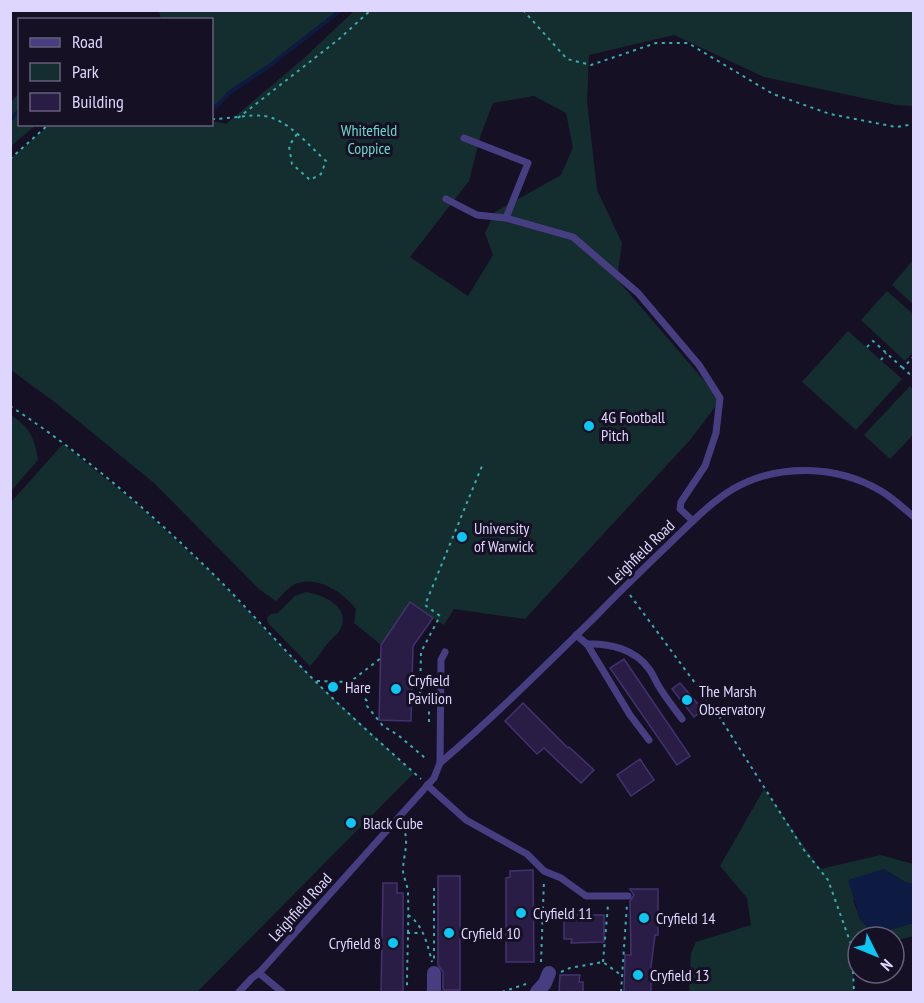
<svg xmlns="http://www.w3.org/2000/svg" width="924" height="1003" viewBox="0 0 924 1003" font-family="'PT Sans Narrow',sans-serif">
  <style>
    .green { fill: #142d2f; fill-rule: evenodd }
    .water { fill: #0d1b42 }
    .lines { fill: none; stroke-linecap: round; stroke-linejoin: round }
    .stream { stroke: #0d1b42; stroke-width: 4 }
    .building { fill: #291d45; stroke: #433170; stroke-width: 1.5 }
    .path { stroke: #36aeb2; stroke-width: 2; stroke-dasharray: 3 4.5; stroke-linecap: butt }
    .service { stroke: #473e82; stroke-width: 7 }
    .minor { stroke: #473e82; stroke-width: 14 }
    .poi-dot { fill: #0dc6f3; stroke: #161025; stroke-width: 2 }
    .labels { text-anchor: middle; stroke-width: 6; stroke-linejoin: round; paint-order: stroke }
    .park-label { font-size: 16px; fill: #66dac8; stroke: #161025 }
    .poi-label { font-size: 16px; fill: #dfd6fd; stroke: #161025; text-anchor: start }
    .street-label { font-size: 16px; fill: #dfd6fd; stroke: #161025 }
  </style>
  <rect width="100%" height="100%" fill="#161025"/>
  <g class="green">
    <path d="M159 11V10L341 11 269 66 229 93 216 107 212 104V20L161 19Z"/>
    <path d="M354 11H913V106L896 105 764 77 674 35 589 55 587 101 597 190 622 243 617 279 718 397 715 407 690 440 525 619 454 609 444 625 410 603 381 645 354 623 356 609C344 593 319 576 298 583 289 586 283 594 276 601L260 590 154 483 56 403 11 370 10 159 49 125 212 124V121L226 124 303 59ZM534 96 566 113 573 147 561 175 495 212 485 233 493 255 468 296 410 257 469 181 481 134 493 103Z"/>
    <path d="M19 93 20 124 36 125 11 146V102Z"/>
    <path d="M913 260V304L892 285Z"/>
    <path d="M887 291 913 314V352L905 361 861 320Z"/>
    <path d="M848 331 902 379 856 430 802 382Z"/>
    <path d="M910 386 913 390V435L890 459 864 435Z"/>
    <path d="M11 415C30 428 34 437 38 460L11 491Z"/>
    <path d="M63 444 137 504 211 572 315 681 414 773 197 992H11V502Z"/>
    <path d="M306 592C324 595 352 607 340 630 337 635 331 639 327 644 321 652 317 659 310 666L268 623 267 618 271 614 278 613 295 596Z"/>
    <path d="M764 789 820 869 881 855 913 864V884L905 882 884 869 853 900 860 919 870 930 885 931 913 923V936L894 941V937H858V946L852 947 854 992H689L691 953 696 942 751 925 747 898 720 866Z"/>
  </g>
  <path class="water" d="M884 869 905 882 913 884V923L885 931 870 930 860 919 848 880Z"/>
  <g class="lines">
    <g class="stream">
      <path d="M212 104 216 107 229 93 269 66 341 10"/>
      <path d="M10 120 20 110"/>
    </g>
  </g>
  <g class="building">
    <path d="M410 602 433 618 413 646 411 721 379 720 381 645Z"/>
    <path d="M624 659 690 756 677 765 610 668Z"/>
    <path d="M680 683 703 710 694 717 672 689Z"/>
    <path d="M523 703 568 748 569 747 594 770 581 783 544 748 537 754 505 721Z"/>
    <path d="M640 759 654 780 631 796 617 775Z"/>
    <path d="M533 870 534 962H506V878L510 877V871Z"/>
    <path d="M438 876H460V990H443V972L438 965Z"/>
    <path d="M383 883H397V893H403V993H381Z"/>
    <path d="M630 889H658V935H655L651 967V992L648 993H624L625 955H631L630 901 634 895Z"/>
    <path d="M564 915H604V942L571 943 572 939H564Z"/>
    <path d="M560 975H580L579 982H583V993H559Z"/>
  </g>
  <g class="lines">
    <g class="path">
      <path d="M523 10 567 59 591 65 656 43H688L773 94 830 114 896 127 914 124"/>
      <path d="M238 118 339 39 371 10"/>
      <path d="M212 119C228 119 250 114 264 116 288 119 309 146 326 161L321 174 310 180 292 164 289 146 297 134"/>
      <path d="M10 159 49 124"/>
      <path d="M867 347 873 341 903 368"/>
      <path d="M914 356 903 368 914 378"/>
      <path d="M881 360 886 353"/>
      <path d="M10 406C81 452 150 512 210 571 246 606 279 645 314 680 348 714 385 747 421 779"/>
      <path d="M630 595 715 710 804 850 828 880 852 947 854 992"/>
      <path d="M317 681 350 682 381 658"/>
      <path d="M350 682 367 701V706L383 726 398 735 425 758"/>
      <path d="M429 722V695H420L421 652 440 616 425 605 482 466"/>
      <path d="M403 826C410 843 403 855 403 871 404 879 408 886 408 894 409 925 407 956 407 987"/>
      <path d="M434 888V961"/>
      <path d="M408 915C423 924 428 946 432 962"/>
      <path d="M407 933H422"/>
      <path d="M541 962 544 880"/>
      <path d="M603 962 608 905"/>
      <path d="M561 972 570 968 603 962 621 975"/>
      <path d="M502 992 526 984"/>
      <path d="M621 992 627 904"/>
    </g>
    <g class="service">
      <path d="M464 138 528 163 506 218"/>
      <path d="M446 199 477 215 506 218 573 237 638 293 699 365 720 398 716 433 705 466 681 502 680 509 693 521"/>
      <path d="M576 635 587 644 630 715 649 740"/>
      <path d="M587 644C609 643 635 649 649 669 653 674 655 680 658 685 665 697 674 708 682 719"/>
      <path d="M440 763 441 660 445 652"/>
      <path d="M427 785 466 820 527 854 544 871 561 878 586 896H628"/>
      <path d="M259 973 282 992"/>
      <path d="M239 992 252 978 259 973 434 778 440 763C494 717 545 666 596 616 619 592 643 569 667 546 688 526 708 504 733 489 778 463 837 465 881 491 893 498 903 508 914 517"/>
    </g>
    <g class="minor">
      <path d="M434 992V973"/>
      <path d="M537 992 545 983 549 973"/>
    </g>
  </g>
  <g class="poi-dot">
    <circle cx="589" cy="426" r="6"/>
    <circle cx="462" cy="537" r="6"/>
    <circle cx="333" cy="687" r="6"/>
    <circle cx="396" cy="689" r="6"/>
    <circle cx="687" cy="700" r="6"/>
    <circle cx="351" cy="823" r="6"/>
    <circle cx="521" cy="913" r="6"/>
    <circle cx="644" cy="918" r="6"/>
    <circle cx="449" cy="933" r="6"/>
    <circle cx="393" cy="943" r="6"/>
    <circle cx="638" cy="975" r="6"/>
  </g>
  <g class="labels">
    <g class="park-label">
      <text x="369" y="136">Whitefield<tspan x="369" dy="18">Coppice</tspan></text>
    </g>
    <g class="poi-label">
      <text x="601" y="423">4G Football<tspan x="601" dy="18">Pitch</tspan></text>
      <text x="474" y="534">University<tspan x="474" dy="18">of Warwick</tspan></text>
      <text x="408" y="686">Cryfield<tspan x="408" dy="18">Pavilion</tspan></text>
      <text x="345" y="693">Hare</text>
      <text x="699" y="697">The Marsh<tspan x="699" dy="18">Observatory</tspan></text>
      <text x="363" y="829">Black Cube</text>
      <text x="533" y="919">Cryfield 11</text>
      <text x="656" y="924">Cryfield 14</text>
      <text x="461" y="939">Cryfield 10</text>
      <text x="381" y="949" text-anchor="end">Cryfield 8</text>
      <text x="650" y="981">Cryfield 13</text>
    </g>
    <g class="street-label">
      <text transform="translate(641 552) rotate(-44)" y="6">Leighfield Road</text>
      <text transform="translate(300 907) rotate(-48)" y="6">Leighfield Road</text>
    </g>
  </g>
  <rect width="924" height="1003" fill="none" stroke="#dfd6fd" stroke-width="24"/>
  <rect x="18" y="18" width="195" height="108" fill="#161025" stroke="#665f7b" stroke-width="1.5"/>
  <rect x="30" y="38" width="30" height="9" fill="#473e82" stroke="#665f7b" stroke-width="1.5"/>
  <text x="72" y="48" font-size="18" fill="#dfd6fd">Road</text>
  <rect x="30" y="63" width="30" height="18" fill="#142d2f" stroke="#665f7b" stroke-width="1.5"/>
  <text x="72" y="78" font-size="18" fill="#dfd6fd">Park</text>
  <rect x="30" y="93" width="30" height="18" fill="#291d45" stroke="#665f7b" stroke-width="1.5"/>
  <text x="72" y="108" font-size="18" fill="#dfd6fd">Building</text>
  <g transform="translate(876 955) rotate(133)"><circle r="28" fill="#161025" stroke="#665f7b" stroke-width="1.5"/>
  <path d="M0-4.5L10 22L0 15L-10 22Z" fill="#0dc6f3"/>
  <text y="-9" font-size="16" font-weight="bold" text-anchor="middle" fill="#dfd6fd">N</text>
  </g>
</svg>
